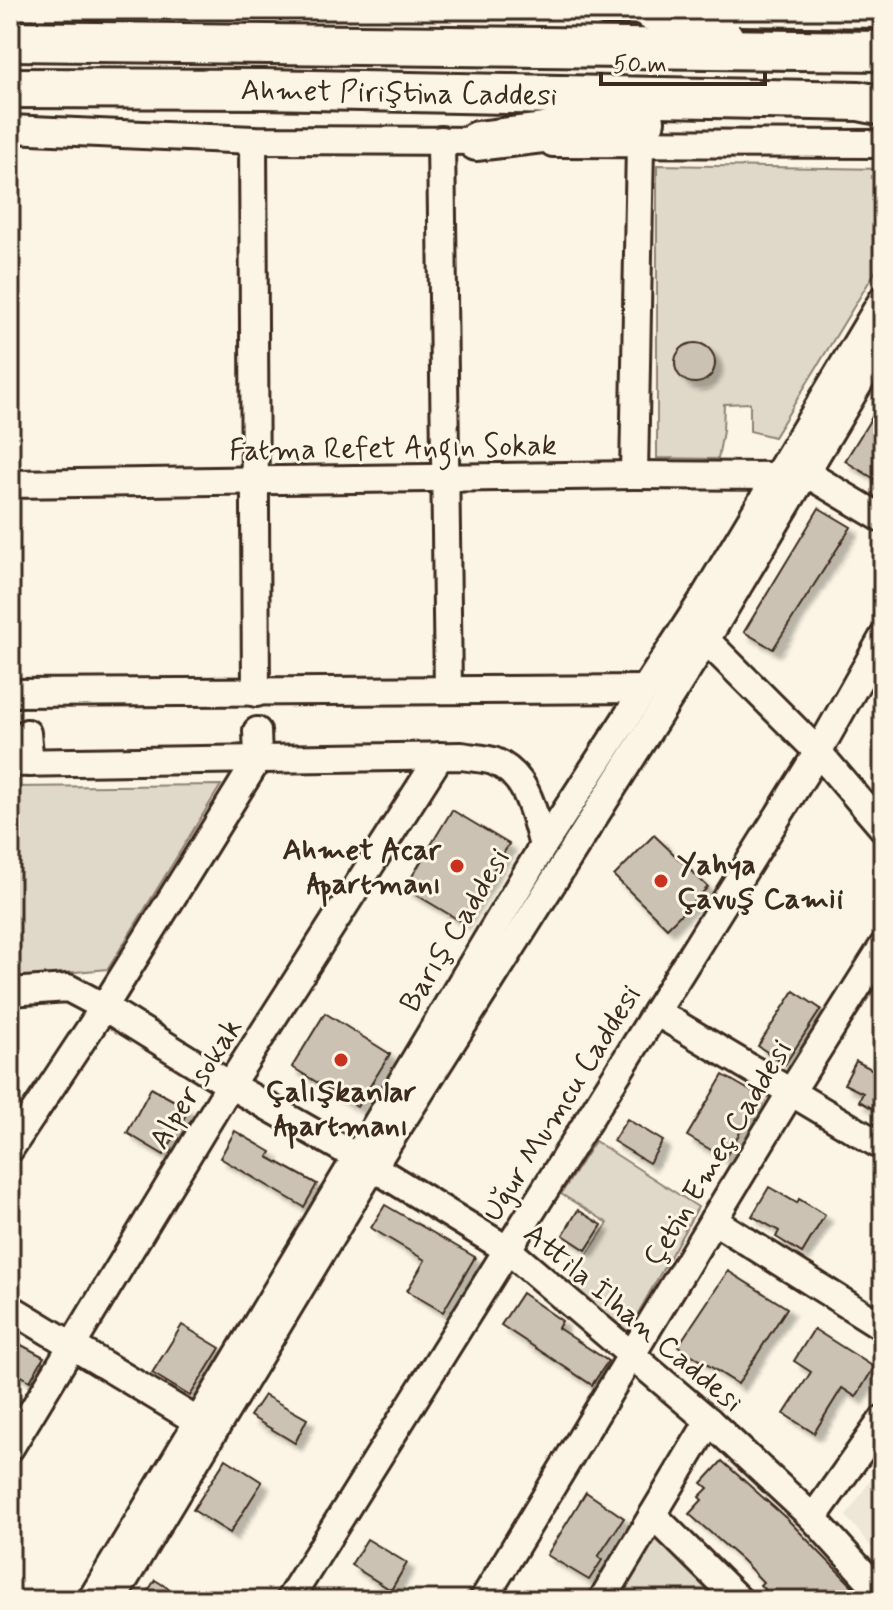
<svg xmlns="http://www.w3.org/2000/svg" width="893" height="1610" viewBox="0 0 893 1610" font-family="Mynerve,sans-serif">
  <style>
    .built { fill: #eee6d6 }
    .green { fill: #e0d8c8; stroke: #8e8173; stroke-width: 2 }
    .building { fill: #ccc2b3; stroke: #3b2a1e; stroke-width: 2; filter: url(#shadow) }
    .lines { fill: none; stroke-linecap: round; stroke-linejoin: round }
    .street-casing { stroke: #3b2a1e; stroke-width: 32 }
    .secondary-casing { stroke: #3b2a1e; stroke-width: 44 }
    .street { stroke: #fcf5e5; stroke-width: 26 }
    .secondary { stroke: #fcf5e5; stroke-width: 38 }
    .poi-dot { fill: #c8321e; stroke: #fcf5e5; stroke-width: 3 }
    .labels { text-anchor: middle; stroke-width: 6; stroke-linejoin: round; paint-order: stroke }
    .street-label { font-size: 30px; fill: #3b2a1e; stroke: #fcf5e5 }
    .poi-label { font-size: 30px; font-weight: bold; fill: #3b2a1e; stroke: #fcf5e5; text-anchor: end }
  </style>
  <defs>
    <filter id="shadow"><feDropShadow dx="7" dy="7" stdDeviation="2" flood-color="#0004"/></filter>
  </defs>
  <rect width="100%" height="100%" fill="#fcf5e5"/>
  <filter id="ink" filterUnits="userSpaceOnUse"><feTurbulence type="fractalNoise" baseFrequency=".0125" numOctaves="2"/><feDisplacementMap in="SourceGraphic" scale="16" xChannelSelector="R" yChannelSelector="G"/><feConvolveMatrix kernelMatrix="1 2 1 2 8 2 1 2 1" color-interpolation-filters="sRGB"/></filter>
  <g filter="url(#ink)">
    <path class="built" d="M883 1462V1561L846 1516Z"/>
    <g class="green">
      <path d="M657 165 883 169V259L774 437 750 431V403L724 404 723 431 718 459 657 458Z"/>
      <path d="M221 785 108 969 10 978V787Z"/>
      <path d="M595 1141 698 1207 628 1331 567 1285 608 1223 561 1194Z"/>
      <path d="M655 1534 725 1600H615Z"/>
    </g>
    <g class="building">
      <circle cx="695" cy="363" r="20"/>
      <path d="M883 399V484L845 461Z"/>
      <path d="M819 508 851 527 773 649 744 632Z"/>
      <path d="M452 810 509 844 462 922 405 888Z"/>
      <path d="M654 835 708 887 667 928 614 876Z"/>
      <path d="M794 991 821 1009 785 1064 758 1046Z"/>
      <path d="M325 1013 390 1054 357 1107 292 1067Z"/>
      <path d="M856 1061 883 1075V1114L859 1101 863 1093 844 1084Z"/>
      <path d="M723 1075 761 1097 725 1158 687 1136Z"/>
      <path d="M151 1088 189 1109 164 1155 127 1133Z"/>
      <path d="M627 1119 663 1141 649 1163 613 1141Z"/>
      <path d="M235 1131 271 1152 268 1157 317 1184 304 1207 220 1158Z"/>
      <path d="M769 1187 797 1203 799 1199 825 1215 802 1253 776 1237 779 1231 752 1216Z"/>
      <path d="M385 1205 475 1257 443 1312 407 1291 425 1260 371 1228Z"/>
      <path d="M578 1210 602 1225 586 1250 563 1235Z"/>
      <path d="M728 1271 787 1308 738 1384 678 1346Z"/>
      <path d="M522 1293 562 1321 558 1328 608 1361 592 1385 501 1325Z"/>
      <path d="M182 1325 220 1348 190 1396 152 1373Z"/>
      <path d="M814 1329 874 1367 856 1397 842 1388 814 1433 784 1414 811 1372 794 1361Z"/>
      <path d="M10 1339 44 1357 30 1381 10 1369Z"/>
      <path d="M264 1395 307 1419 295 1443 250 1416Z"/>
      <path d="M226 1459 262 1482 230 1533 193 1510Z"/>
      <path d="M722 1461 787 1519 866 1600H775L760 1585 763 1582 742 1560 689 1514 702 1500 699 1497 708 1488 702 1483Z"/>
      <path d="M586 1492 624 1518 598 1557 602 1560 589 1580 547 1555Z"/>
      <path d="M367 1539 407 1563 391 1590 351 1565Z"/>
      <path d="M155 1580 187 1600H142Z"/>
    </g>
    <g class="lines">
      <g class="street-casing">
        <g id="street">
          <path d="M604 10 883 14"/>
          <path d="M10 129 253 140 494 141"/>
          <path d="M253 140 256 693"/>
          <path d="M441 140 448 690"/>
          <path d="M553 143 877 144"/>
          <path d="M634 475 640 144"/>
          <path d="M10 484 634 475 777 476 804 472 883 519"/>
          <path d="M706 640 818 752 883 828"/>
          <path d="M10 693 645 689"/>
          <path d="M27 733 30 763"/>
          <path d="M10 763 462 756C471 758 484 758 493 761 528 774 534 814 543 846"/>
          <path d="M10 992 68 988 104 1007 230 1085 355 1156 508 1250 709 1421 813 1518 883 1595"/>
          <path d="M656 1012 883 1147"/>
          <path d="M10 1149 104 1007 258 759 257 731"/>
          <path d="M713 1220 883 1327"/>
          <path d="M10 1308 197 1421"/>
          <path d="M10 1448 230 1085 440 756"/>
          <path d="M653 1515 739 1600"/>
          <path d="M813 1518 883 1419"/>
          <path d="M120 1587 373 1167 706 640 883 343"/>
          <path d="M91 1600 543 846 702 601 883 299"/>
          <path d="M289 1600 818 752 883 637"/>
          <path d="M483 1600 791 1092 883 946"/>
          <path d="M602 1600 709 1421"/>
        </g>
      </g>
      <g class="secondary-casing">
        <g id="secondary">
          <path d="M652 11 695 29 724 38"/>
          <path d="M10 41 883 51"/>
          <path d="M10 88 264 89 859 101 883 106"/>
          <path d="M477 141 544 133 591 123 645 121"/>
        </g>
      </g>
      <use href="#street" class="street"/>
      <use href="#secondary" class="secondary"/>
    </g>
  </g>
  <g class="poi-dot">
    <circle cx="457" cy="866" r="8"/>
    <circle cx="661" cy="881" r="8"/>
    <circle cx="341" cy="1060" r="8"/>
  </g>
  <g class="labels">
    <g class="street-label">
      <text transform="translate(399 92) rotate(1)" y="10">Ahmet Piriştina Caddesi</text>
      <text transform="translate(393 447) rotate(-1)" y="10">Fatma Refet Angın Sokak</text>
      <text transform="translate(454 930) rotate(-59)" y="10">Barış Caddesi</text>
      <text transform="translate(195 1083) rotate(-58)" y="10">Alper sokak</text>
      <text transform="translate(561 1103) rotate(-58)" y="10">Uğur Mumcu Caddesi</text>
      <text transform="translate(717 1153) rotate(-59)" y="10">Çetin Emeç Caddesi</text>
      <text transform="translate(634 1317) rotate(40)" y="10">Attila İlhan Caddesi</text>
    </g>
    <g class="poi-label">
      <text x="441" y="859">Ahmet Acar<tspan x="441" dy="34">Apartmanı</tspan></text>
      <text x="677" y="874" text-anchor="start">Yahya<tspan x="677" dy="34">Çavuş Camii</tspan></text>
      <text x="341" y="1101" text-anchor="middle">Çalışkanlar<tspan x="341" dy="34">Apartmanı</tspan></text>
    </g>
  </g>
  <rect width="893" height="1610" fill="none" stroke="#fcf5e5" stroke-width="40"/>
  <rect x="20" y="20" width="853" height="1570" fill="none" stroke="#3b2a1e" stroke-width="3" filter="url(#ink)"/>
  <path d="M601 72v12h164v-12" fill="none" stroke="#3b2a1e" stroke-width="4"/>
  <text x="613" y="72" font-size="24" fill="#3b2a1e" stroke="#fcf5e5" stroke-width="6" paint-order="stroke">50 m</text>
</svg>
